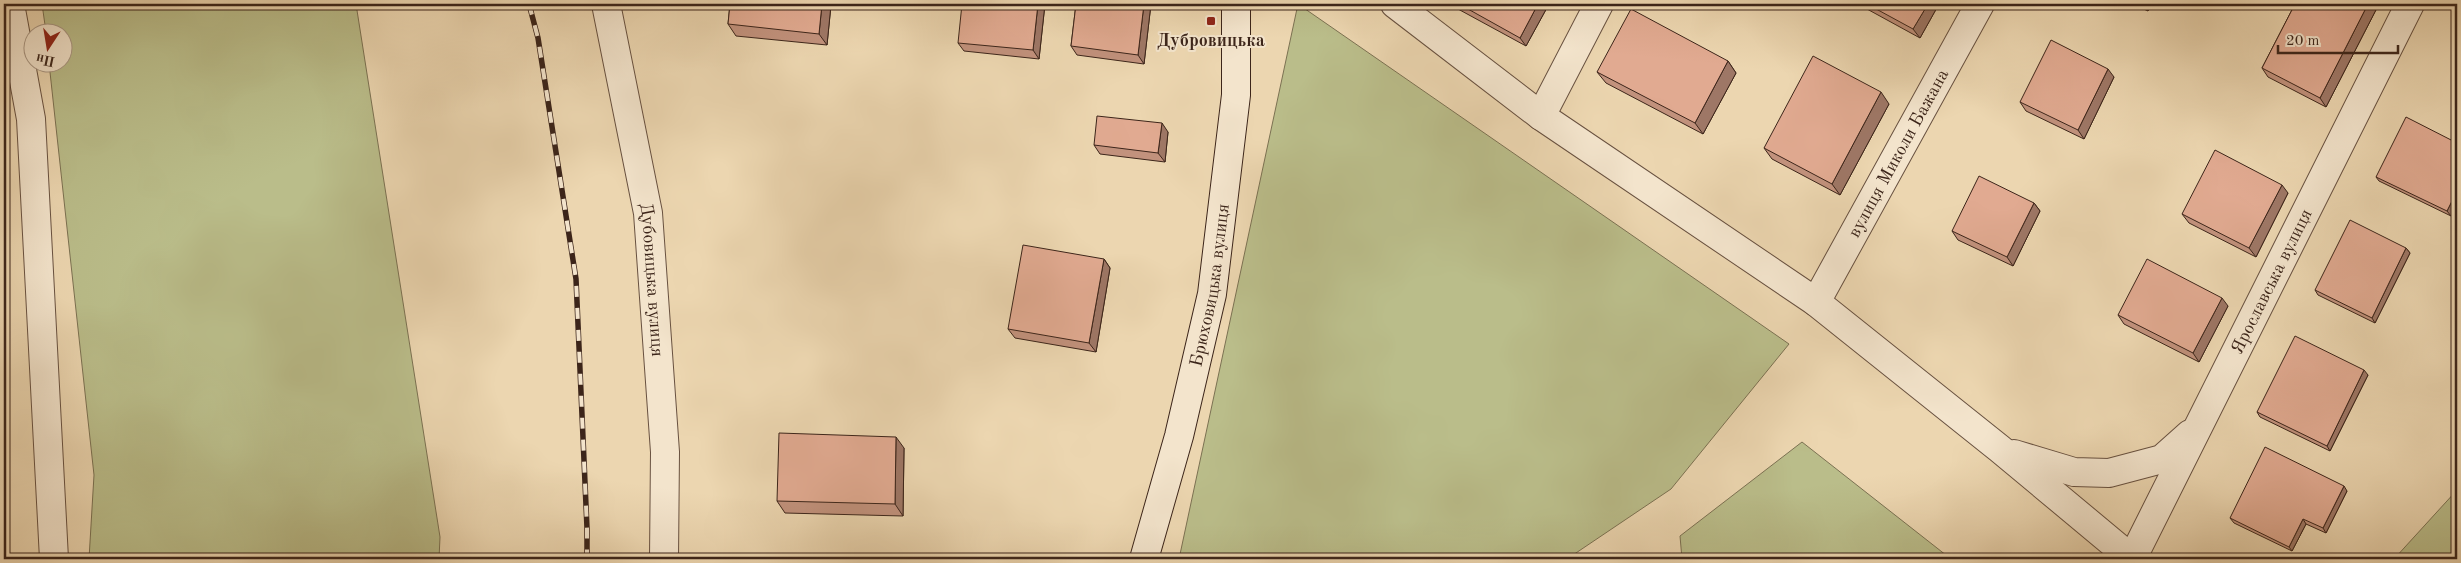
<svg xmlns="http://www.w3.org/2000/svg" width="2461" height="563" viewBox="0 0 2461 563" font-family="'Old Standard TT',serif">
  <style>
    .green { fill: #babd8a; stroke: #7b7152 }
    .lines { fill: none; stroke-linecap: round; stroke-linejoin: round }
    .minor-casing { stroke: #685140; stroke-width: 30 }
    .secondary-casing { stroke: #3c251a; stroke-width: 30 }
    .minor { stroke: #f3e4cc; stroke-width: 28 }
    .secondary { stroke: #f3e4cc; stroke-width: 28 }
    .rail-casing { stroke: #3c251a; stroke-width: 5.5 }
    .rail { stroke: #f3e4cc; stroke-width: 4; stroke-dasharray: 11; stroke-linecap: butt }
    .wall { fill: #c2927d; stroke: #3c251a }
    .shaded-wall { fill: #9e7766; stroke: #3c251a }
    .building { fill: #e1aa91; stroke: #3c251a }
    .poi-dot { fill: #8f2418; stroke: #f3e4cc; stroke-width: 2 }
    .labels { text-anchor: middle; stroke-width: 4; stroke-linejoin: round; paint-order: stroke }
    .poi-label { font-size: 18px; font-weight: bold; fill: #3c251a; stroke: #f3e4cc }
    .street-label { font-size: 18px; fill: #3c251a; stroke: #f3e4cc }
  </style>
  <rect width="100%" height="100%" fill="#ecd6b0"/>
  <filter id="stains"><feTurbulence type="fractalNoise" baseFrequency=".004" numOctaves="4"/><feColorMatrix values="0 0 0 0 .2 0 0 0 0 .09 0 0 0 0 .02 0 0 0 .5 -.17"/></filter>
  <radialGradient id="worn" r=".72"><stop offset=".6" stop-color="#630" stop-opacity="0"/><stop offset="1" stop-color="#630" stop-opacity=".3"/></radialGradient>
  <g class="green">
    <path d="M42 4H356L440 537 439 559H89L94 475 49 63 62 62V32H46Z"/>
    <path d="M1298 4 1789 344 1671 489 1567 559H1179Z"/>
    <path d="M1802 442 1951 559H1682L1680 536Z"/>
    <path d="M2457 490V559H2394Z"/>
  </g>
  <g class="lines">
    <g class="minor-casing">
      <g id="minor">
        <path d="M10 4 31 119 54 559"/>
        <path id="s1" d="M606 4 648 213 665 452 664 559"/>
        <path id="s2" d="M1395 4 1541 116 1816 302 2000 449 2132 559 2410 4"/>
        <path d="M1541 116 1599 4"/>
        <path id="s3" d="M1816 302 1980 4"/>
        <path d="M2014 454 2074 472 2109 473 2162 459 2190 434"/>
      </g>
    </g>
    <g class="secondary-casing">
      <g id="secondary">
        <path id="s4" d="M1144 559 1179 436 1212 294 1236 95V4"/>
      </g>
    </g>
    <use href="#minor" class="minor"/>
    <use href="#secondary" class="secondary"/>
    <g class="rail-casing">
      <path id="rail" d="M529 4 538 38 576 279 587 528V559"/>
    </g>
    <use href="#rail" class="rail"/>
  </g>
  <g class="wall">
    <path d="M730 4H864L863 9 831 5 827 45 736 36 728 24Z"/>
    <path d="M1045 4 1039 59 964 51 958 43Z"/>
    <path d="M1076 4H1151L1144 64 1077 55 1071 46Z"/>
    <path d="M1455 4H1549L1526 46 1458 9Z"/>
    <path d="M1863 4H1939L1920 38 1867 9Z"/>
    <path d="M2133 4H2152L2148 11Z"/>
    <path d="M2295 4H2379L2326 107 2268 77 2262 68Z"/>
    <path d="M1728 61 1736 73 1703 134 1606 83 1597 72Z"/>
    <path d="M2114 77 2084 139 2026 111 2020 102Z"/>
    <path d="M1889 104 1840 195 1772 159 1764 148Z"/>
    <path d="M1168 132 1165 162 1100 154 1094 145Z"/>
    <path d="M2457 143V203L2451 216 2379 181 2376 177Z"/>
    <path d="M2288 193 2256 257 2189 223 2182 214Z"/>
    <path d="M2034 203 2040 211 2013 266 1958 240 1952 231Z"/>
    <path d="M2406 248 2410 253 2375 323 2318 295 2315 290Z"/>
    <path d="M1104 259 1110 268 1096 352 1015 338 1008 329Z"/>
    <path d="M2228 306 2199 362 2124 324 2118 315Z"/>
    <path d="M2368 375 2330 451 2260 417 2257 412Z"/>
    <path d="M904 448 903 516 785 513 777 501Z"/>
    <path d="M2347 491 2326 533 2306 524 2292 551 2234 523 2230 518Z"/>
  </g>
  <g class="shaded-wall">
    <path d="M822 4H830L831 5 827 45 819 34Z"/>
    <path d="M860 4H864L863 9Z"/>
    <path d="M1038 4H1045L1039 59 1033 50Z"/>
    <path d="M1144 4H1151L1144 64 1138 55Z"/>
    <path d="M1538 4H1549L1526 46 1520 38Z"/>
    <path d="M1928 4H1939L1920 38 1913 29Z"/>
    <path d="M2143 4H2152L2148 11Z"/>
    <path d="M2368 4H2379L2326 107 2320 98Z"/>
    <path d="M1728 61 1736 73 1703 134 1695 123Z"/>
    <path d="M2108 69 2114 77 2084 139 2078 130Z"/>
    <path d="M1881 92 1889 104 1840 195 1832 184Z"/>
    <path d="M1162 123 1168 132 1165 162 1158 153Z"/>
    <path d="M2282 185 2288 193 2256 257 2249 248Z"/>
    <path d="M2457 191V203L2451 216 2447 211Z"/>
    <path d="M2034 203 2040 211 2013 266 2007 257Z"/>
    <path d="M2406 248 2410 253 2375 323 2372 318Z"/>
    <path d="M1104 259 1110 268 1096 352 1089 343Z"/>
    <path d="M2222 298 2228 306 2199 362 2193 353Z"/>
    <path d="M2364 370 2368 375 2330 451 2327 446Z"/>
    <path d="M896 437 904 448 903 516 895 504Z"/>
    <path d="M2344 486 2347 491 2326 533 2323 528Z"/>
    <path d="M2303 519 2306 524 2292 551 2289 547Z"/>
  </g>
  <g class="building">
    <path d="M730 4H822L819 34 728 24Z"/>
    <path d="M962 4H1038L1033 50 958 43Z"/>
    <path d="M1076 4H1144L1138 55 1071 46Z"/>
    <path d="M1459 4H1538L1520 38Z"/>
    <path d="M1867 4H1928L1913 29Z"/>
    <path d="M2295 4H2368L2320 98 2262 68Z"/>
    <path d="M2457 6V18L2453 15Z"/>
    <path d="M1631 9 1728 61 1695 123 1597 72Z"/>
    <path d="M2051 40 2108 69 2078 130 2020 102Z"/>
    <path d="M1813 56 1881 92 1832 184 1764 148Z"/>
    <path d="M1097 116 1162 123 1158 153 1094 145Z"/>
    <path d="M2406 117 2457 143V191L2447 211 2376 177Z"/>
    <path d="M2215 150 2282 185 2249 248 2182 214Z"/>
    <path d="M1979 176 2034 203 2007 257 1952 231Z"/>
    <path d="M2350 220 2406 248 2372 318 2315 290Z"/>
    <path d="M1023 245 1104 259 1089 343 1008 329Z"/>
    <path d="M2147 259 2222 298 2193 353 2118 315Z"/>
    <path d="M2295 336 2364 370 2327 446 2257 412Z"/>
    <path d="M779 433 896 437 895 504 777 501Z"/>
    <path d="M2265 447 2344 486 2323 528 2303 519 2289 547 2230 518Z"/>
  </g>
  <rect class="poi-dot" x="1206" y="16" width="10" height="10" rx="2.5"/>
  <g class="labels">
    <g class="poi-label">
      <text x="1211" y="46">Дубровицька</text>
    </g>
    <g class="street-label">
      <text dy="6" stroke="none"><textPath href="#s3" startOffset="170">вулиця Миколи Бажана</textPath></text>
      <text dy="6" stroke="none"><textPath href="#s1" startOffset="280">Дубовицька вулиця</textPath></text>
      <text dy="6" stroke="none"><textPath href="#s2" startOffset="1234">Ярославська вулиця</textPath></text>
      <text dy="6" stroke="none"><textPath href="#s4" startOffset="282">Брюховицька вулиця</textPath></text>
    </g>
  </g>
  <rect width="2461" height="563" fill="none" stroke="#ecd6b0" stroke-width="20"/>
  <rect x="5" y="5" width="2451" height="553" fill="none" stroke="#3c251a" stroke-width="2.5"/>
  <rect x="10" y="10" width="2441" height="543" fill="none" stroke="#3c251a"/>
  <g transform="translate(48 48) rotate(192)"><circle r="24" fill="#f3e4cc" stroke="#aa9885"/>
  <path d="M0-4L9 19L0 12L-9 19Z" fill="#8f2418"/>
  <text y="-8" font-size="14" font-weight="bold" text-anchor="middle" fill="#3c251a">Пн</text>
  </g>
  <path d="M2278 45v8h120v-8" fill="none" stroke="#3c251a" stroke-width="2.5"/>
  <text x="2286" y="45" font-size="15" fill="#3c251a" stroke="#f3e4cc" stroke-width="4" paint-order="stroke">20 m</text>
  <rect width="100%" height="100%" filter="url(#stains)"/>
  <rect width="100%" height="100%" fill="url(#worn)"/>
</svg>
